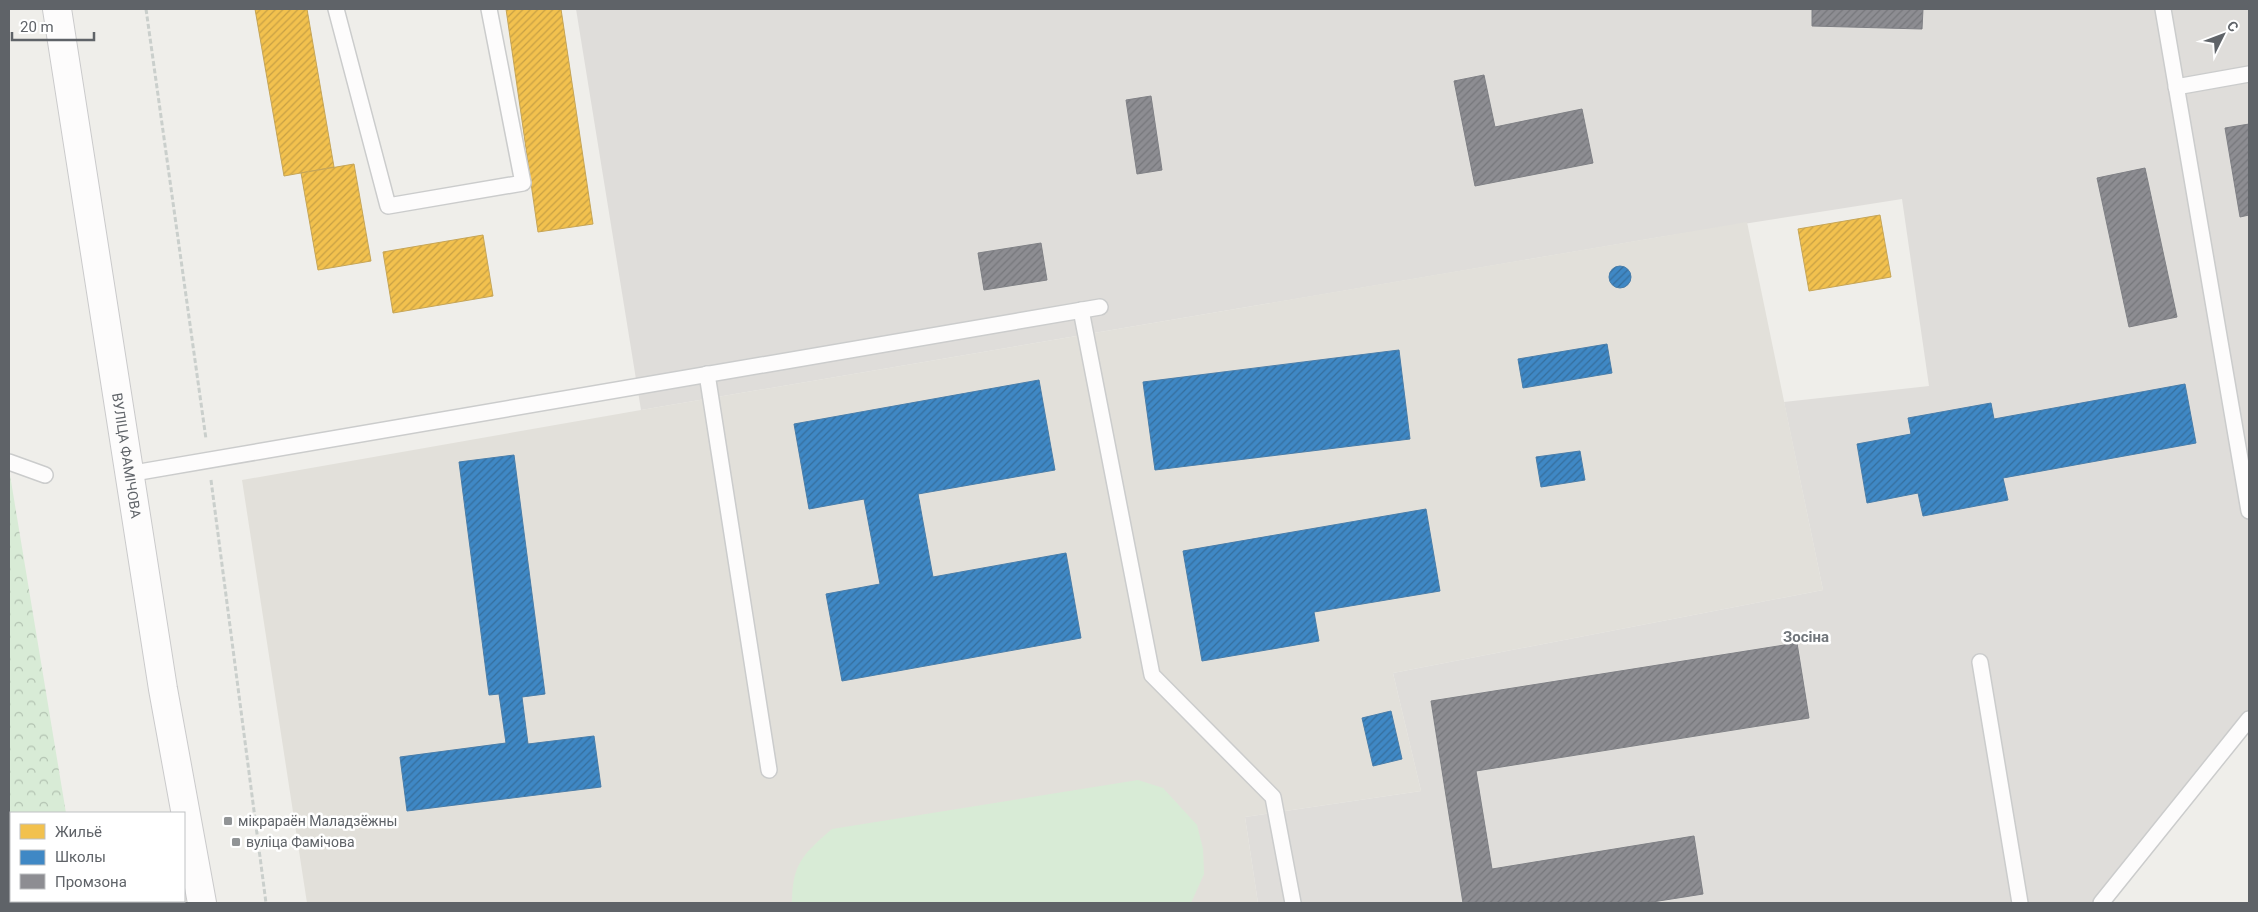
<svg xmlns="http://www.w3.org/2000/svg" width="2258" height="912" viewBox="0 0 2258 912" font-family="Roboto,sans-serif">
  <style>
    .industrial { fill: #dfddda }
    .education { fill: #e2e0da }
    .forest { fill: url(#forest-crowns) }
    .park { fill: #d8ebd6 }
    .homes { fill: url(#homes-hatch); stroke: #c6a556 }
    .schools { fill: url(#schools-hatch); stroke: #497da9 }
    .industry { fill: url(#industry-hatch); stroke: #7f8085 }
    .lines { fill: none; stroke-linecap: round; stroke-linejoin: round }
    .lane-casing { stroke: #cbcccc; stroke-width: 18 }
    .secondary-casing { stroke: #cacacb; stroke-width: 30 }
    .path { stroke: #cacfcc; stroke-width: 3; stroke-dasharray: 5 2.5; stroke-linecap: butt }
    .lane { stroke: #fdfcfc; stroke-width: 15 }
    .secondary { stroke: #fdfcfc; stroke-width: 28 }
    .poi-dot { fill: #919496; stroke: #fff; stroke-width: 2 }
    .labels { text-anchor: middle; stroke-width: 5; stroke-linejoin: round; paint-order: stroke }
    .street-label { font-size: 14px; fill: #5f6368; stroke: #fff }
    .poi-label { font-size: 14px; fill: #5f6368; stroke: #fff; text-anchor: start }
    .neighbourhood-label { font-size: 15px; font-weight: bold; fill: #70757a; stroke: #fff }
  </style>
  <defs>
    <pattern id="forest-crowns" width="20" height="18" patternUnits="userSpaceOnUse" patternTransform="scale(1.25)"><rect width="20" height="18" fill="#d8ebd6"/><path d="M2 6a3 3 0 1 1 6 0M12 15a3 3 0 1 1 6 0" fill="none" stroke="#b2c2b1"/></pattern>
    <pattern id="homes-hatch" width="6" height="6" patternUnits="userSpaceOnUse" patternTransform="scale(1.25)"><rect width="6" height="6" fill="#f2c14e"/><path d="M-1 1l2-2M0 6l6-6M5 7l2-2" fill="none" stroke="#c7a045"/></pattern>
    <pattern id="schools-hatch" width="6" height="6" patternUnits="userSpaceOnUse" patternTransform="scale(1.25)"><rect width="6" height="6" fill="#3f88c5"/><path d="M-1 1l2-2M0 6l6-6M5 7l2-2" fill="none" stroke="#366e9c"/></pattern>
    <pattern id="industry-hatch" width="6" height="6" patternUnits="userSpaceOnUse" patternTransform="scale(1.25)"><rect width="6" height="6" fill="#8d8d92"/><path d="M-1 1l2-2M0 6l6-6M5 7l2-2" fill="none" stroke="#76777b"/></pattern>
  </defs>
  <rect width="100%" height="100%" fill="#efeeea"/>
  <path class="industrial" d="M576 9H2249V720L2110 903H1258L1245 817 1421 791 1393 673 1823 590 1784 402 1929 386 1902 199 1660 237 641 410Z"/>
  <path class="education" d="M1747 222 1823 590 1393 673 1421 791 1245 817 1258 903H307L242 480 641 410Z"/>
  <path class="forest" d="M9 469 66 813H11V901H80L81 903H9Z"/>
  <path class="park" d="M1138 780 1163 788 1197 825 1203 849 1204 874 1191 903H792C792 864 803 854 832 829Z"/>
  <g class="homes">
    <path d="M255 9H307L334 167 284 176Z"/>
    <path d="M506 9H561L593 224 538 232Z"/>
    <path d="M354 164 371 261 318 270 301 173Z"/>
    <path d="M1880 215 1891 277 1809 291 1798 229Z"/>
    <path d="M483 235 493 296 393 313 383 252Z"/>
  </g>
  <g class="schools">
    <circle cx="1620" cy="277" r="11"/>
    <path d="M1607 344 1612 373 1523 388 1518 359Z"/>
    <path d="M1399 350 1410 439 1155 470 1143 382Z"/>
    <path d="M1039 380 1055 470 918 494 933 577 1066 553 1081 638 842 681 826 594 880 584 864 499 809 509 794 424Z"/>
    <path d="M2185 384 2196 443 2003 478 2008 500 1923 516 1918 493 1867 503 1857 444 1911 434 1908 418 1991 403 1994 419Z"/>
    <path d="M1580 451 1585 480 1541 487 1536 457Z"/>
    <path d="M514 455 545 694 522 697 528 744 594 736 601 787 407 811 400 757 506 743 499 694 489 695 459 462Z"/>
    <path d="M1426 509 1440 591 1314 612 1319 641 1202 661 1183 551Z"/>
    <path d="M1391 711 1402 759 1373 766 1362 718Z"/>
  </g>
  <g class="industry">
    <path d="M1812 9H1923L1922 29 1812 26Z"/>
    <path d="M1484 75 1495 127 1582 109 1593 163 1475 186 1454 81Z"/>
    <path d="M1151 96 1162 170 1137 174 1126 100Z"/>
    <path d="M2249 124V215L2240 217 2225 128Z"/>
    <path d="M2145 168 2177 317 2129 327 2097 178Z"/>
    <path d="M1041 243 1047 280 984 290 978 253Z"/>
    <path d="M1797 643 1809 718 1476 771 1492 869 1694 836 1703 894 1646 903H1463L1431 701Z"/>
  </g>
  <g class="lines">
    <g class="lane-casing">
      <g id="lane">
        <path d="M336 9 388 206 523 183 489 9"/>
        <path d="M2163 9 2249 511"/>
        <path d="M2176 87 2249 74"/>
        <path d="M1081 310 1152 675 1273 797 1293 903"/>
        <path d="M707 374 769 770"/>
        <path d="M9 462 45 475"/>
        <path d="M128 474 1100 307"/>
        <path d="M1980 662 2020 903"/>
        <path d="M2101 903 2249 719"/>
      </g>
    </g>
    <g class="secondary-casing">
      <g id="secondary">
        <path id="s1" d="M57 9 163 689 202 903"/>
      </g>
    </g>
    <g class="path">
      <path d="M146 9 206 439"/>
      <path d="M211 480 266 903"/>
    </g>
    <use href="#lane" class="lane"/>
    <use href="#secondary" class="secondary"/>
  </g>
  <g class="poi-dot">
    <rect x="223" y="816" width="10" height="10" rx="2.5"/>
    <rect x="231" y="837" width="10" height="10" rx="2.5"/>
  </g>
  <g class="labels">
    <g class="street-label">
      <text dy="5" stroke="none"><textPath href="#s1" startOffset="452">ВУЛІЦА ФАМІЧОВА</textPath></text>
    </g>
    <g class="poi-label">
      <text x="238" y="826">мікрараён Маладзёжны</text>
      <text x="246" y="847">вуліца Фамічова</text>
    </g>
    <g class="neighbourhood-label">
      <text x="1806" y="642">Зосіна</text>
    </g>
  </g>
  <rect width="2258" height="912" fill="none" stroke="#5f6368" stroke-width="20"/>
  <rect x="10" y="812" width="175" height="90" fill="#ffffff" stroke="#bfc1c3"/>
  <rect x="20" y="824" width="25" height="15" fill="#f2c14e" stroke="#bfc1c3"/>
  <text x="55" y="837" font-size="15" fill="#5f6368">Жильё</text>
  <rect x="20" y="850" width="25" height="15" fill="#3f88c5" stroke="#bfc1c3"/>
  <text x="55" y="862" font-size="15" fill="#5f6368">Школы</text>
  <rect x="20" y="874" width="25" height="15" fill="#8d8d92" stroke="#bfc1c3"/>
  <text x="55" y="887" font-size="15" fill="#5f6368">Промзона</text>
  <g transform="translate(2223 35) rotate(48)" stroke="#ffffff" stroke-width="4" paint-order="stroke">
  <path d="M0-4L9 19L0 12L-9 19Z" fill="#5f6368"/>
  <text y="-8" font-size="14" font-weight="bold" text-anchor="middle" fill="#5f6368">С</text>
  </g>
  <path d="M12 32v8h82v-8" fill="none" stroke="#5f6368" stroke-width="2.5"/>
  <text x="20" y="32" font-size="15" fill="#5f6368" stroke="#ffffff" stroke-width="4" paint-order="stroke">20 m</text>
</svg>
